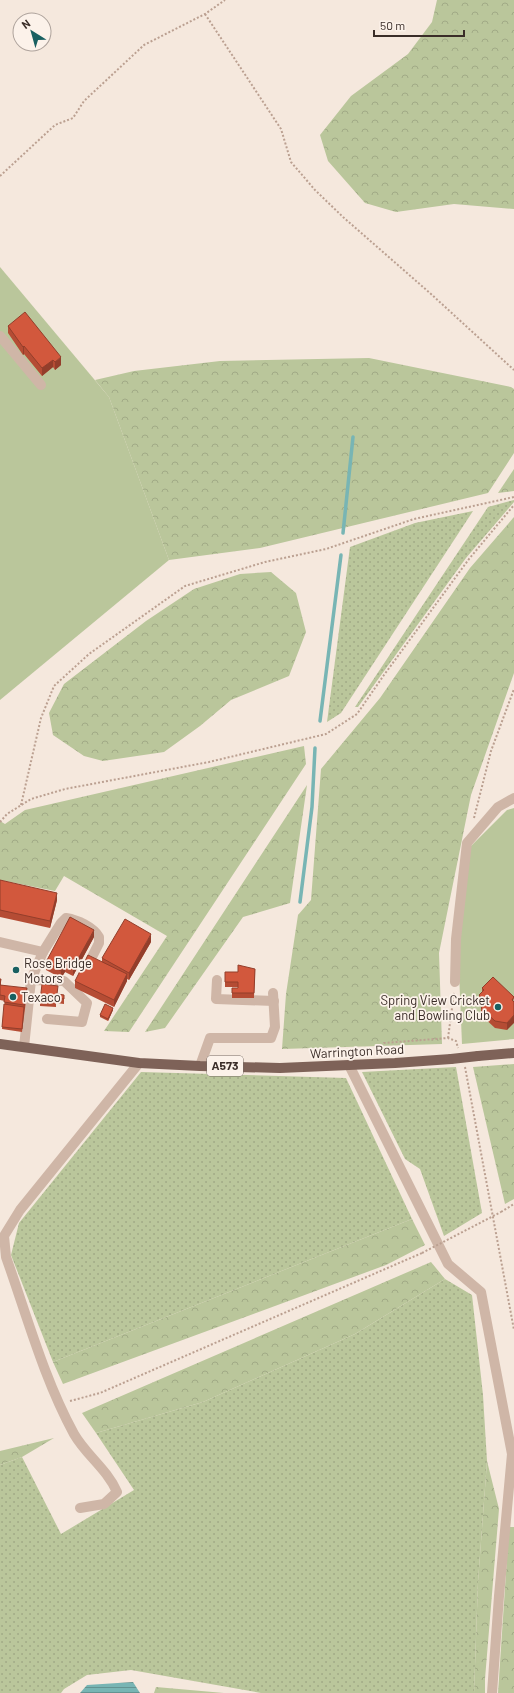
<svg xmlns="http://www.w3.org/2000/svg" width="514" height="1693" viewBox="0 0 514 1693" font-family="Barlow,sans-serif">
  <style>
    .grass { fill: url(#grass-dots) }
    .forest { fill: url(#forest-crowns) }
    .park { fill: #bac69b }
    .water { fill: url(#water-rules) }
    .lines { fill: none; stroke-linecap: round; stroke-linejoin: round }
    .stream { stroke: #78b5b4; stroke-width: 3.5 }
    .path { stroke: #bba091; stroke-width: 2; stroke-dasharray: 2 2; stroke-linecap: butt }
    .minor { stroke: #cfb6a7; stroke-width: 10 }
    .major { stroke: #7e6258; stroke-width: 10 }
    .path-bridge { stroke: #bba091; stroke-width: 2; stroke-dasharray: 2 2; stroke-linecap: butt }
    .major-bridge { stroke: #7e6258; stroke-width: 10 }
    .wall { fill: #b54c34 }
    .shaded-wall { fill: #933e2b }
    .building { fill: #d2583d; stroke: #933e2b }
    .poi-dot { fill: #196061; stroke: #fcf2ea; stroke-width: 1.5 }
    .labels { text-anchor: middle; stroke-width: 3.5; stroke-linejoin: round; paint-order: stroke }
    .shield { fill: #fcf2ea; stroke: #746862; stroke-width: 1 }
    .shield-label { font-size: 12px; font-weight: bold; fill: #3a2d28 }
    .poi-label { font-size: 13px; fill: #3a2d28; stroke: #fcf2ea; text-anchor: start }
    .street-label { font-size: 13px; fill: #3a2d28; stroke: #fcf2ea }
  </style>
  <defs>
    <pattern id="grass-dots" width="8" height="8" patternUnits="userSpaceOnUse"><rect width="8" height="8" fill="#bac69b"/><path d="M2 2h.1M6 6h.1" fill="none" stroke="#a1aa86" stroke-width="1.8" stroke-linecap="round"/></pattern>
    <pattern id="forest-crowns" width="20" height="18" patternUnits="userSpaceOnUse"><rect width="20" height="18" fill="#bac69b"/><path d="M2 6a3 3 0 1 1 6 0M12 15a3 3 0 1 1 6 0" fill="none" stroke="#a1aa86"/></pattern>
    <pattern id="water-rules" width="6" height="5" patternUnits="userSpaceOnUse"><rect width="6" height="5" fill="#78b5b4"/><path d="M0 2.5h6" fill="none" stroke="#639492"/></pattern>
  </defs>
  <rect width="100%" height="100%" fill="#f5e8dd"/>
  <g class="grass">
    <path d="M514 500V502L466 558 358 707H355L488 507Z"/>
    <path d="M473 511 341 713 327 722 350 547 415 523Z"/>
    <path d="M456 1067 482 1213 444 1236 420 1169 405 1159 362 1072Z"/>
    <path d="M141 1072 346 1078 412 1219 53 1362 11 1255 19 1223Z"/>
    <path d="M445 1279 472 1295 483 1395 487 1461 478 1582 474 1693H261L131 1670 87 1675 64 1689 61 1693H0V1465L22 1457 61 1534 134 1490 96 1433 203 1402 355 1334Z"/>
  </g>
  <g class="forest">
    <path d="M437 0H514V209L454 204 396 212 365 203 328 161 320 135 351 96 408 54 432 22Z"/>
    <path d="M369 358 511 387 514 389V453L488 493 260 548 169 560 109 397 95 380 134 371 220 361Z"/>
    <path d="M514 469V491L498 493Z"/>
    <path d="M514 517V673L471 795 439 953 442 1044 282 1049 286 994 298 915 311 900 321 769 380 698 470 568Z"/>
    <path d="M271 572 296 593 306 632 289 676 231 700 200 726 164 752 103 761 84 756 53 735 49 713 64 684 146 621 194 589 240 574Z"/>
    <path d="M304 746 306 764 129 1032 104 1031 167 936 64 876 55 891 0 880V821L5 824 25 810Z"/>
    <path d="M307 785 290 903 243 917 165 1028 145 1032Z"/>
    <path d="M514 1064V1199L505 1204 473 1067Z"/>
    <path d="M412 1219 425 1245 386 1265 63 1384 53 1362Z"/>
    <path d="M431 1262 445 1279 355 1334 203 1402 96 1433 82 1413Z"/>
    <path d="M54 1438 22 1457 0 1465V1451Z"/>
    <path d="M487 1461 499 1509 485 1679V1693H474L478 1582Z"/>
    <path d="M509 1527H514V1693H498Z"/>
    <path d="M156 1687 224 1693H154Z"/>
  </g>
  <g class="park">
    <path d="M0 267 109 397 169 560 0 700Z"/>
    <path d="M514 808V1039L462 1044 458 948 470 847 507 810Z"/>
  </g>
  <path class="water" d="M133 1682 140 1693H80L87 1685Z"/>
  <g class="lines">
    <g class="stream">
      <path d="M343 533 353 437"/>
      <path d="M320 721 341 555"/>
      <path d="M300 902 312 807 315 748"/>
    </g>
    <g class="path">
      <path d="M205 14 281 129 291 162 315 190 343 217 431 294 514 370"/>
      <path d="M0 176 55 125 73 118 84 101 144 45 205 14 225 0"/>
      <path d="M21 805 41 718 54 686 89 654 185 586 265 562 326 549 414 519 514 497"/>
      <path d="M474 818 491 751 514 689"/>
      <path d="M0 822 7 814 31 799 65 789 209 762 326 734 357 714 384 675 469 559 514 505"/>
      <path d="M448 1038 454 993"/>
      <path d="M377 1053 378 1050 384 1043 448 1038 456 1041 458 1048"/>
      <path d="M465 1067 514 1330"/>
      <path d="M501 1212 514 1204"/>
      <path d="M70 1401 100 1393 422 1253"/>
    </g>
    <g class="minor">
      <path d="M0 336 41 385"/>
      <path d="M0 942 43 952 31 980 24 1047"/>
      <path d="M43 952 61 923 66 918C78 920 93 927 99 937V943L91 959"/>
      <path d="M31 980 64 981 87 1003 82 1022 47 1019"/>
      <path d="M217 980 216 999 274 1001"/>
      <path d="M455 982 456 939 467 843 498 807 514 798"/>
      <path d="M349 1065 448 1264 481 1292 512 1454 499 1596 492 1693"/>
      <path d="M200 1066 210 1038H271L275 1027 273 993"/>
      <path d="M80 1508 104 1504 117 1492C107 1469 86 1455 74 1434 44 1379 27 1316 6 1257L4 1236 20 1210 139 1063"/>
    </g>
    <g class="major">
      <path d="M0 1044 139 1063 200 1066 280 1068 395 1063 451 1059"/>
      <path d="M478 1056 514 1053"/>
    </g>
    <path class="path-bridge" d="M422 1253 501 1212"/>
    <path class="major-bridge" d="M451 1059 478 1056"/>
  </g>
  <g class="wall">
    <path d="M8 326 61 365 55 370 53 367 42 376 24 354 23 355 8 333Z"/>
    <path d="M0 880 57 900 50 928 0 917Z"/>
    <path d="M94 937 73 976 65 972 61 978 46 970V962Z"/>
    <path d="M151 942 129 980 127 979V981L114 1007 75 988V981L102 962V958Z"/>
    <path d="M255 969 254 998H232V988H238V987H225V972H238Z"/>
    <path d="M0 979 1 985 27 993 22 1032 2 1029 5 1001 0 1000Z"/>
    <path d="M482 988 514 997 507 1030 495 1028 481 1015V1008L483 1006 479 1003V995L482 993Z"/>
    <path d="M57 994 64 995V1004L56 1003V1007L40 1006V1001Z"/>
    <path d="M113 1010 108 1021 100 1017V1015Z"/>
  </g>
  <g class="shaded-wall">
    <path d="M24 346V354L23 355V347Z"/>
    <path d="M61 357V365L55 370V362Z"/>
    <path d="M53 360V367L42 376V368Z"/>
    <path d="M57 893V900L50 928V921Z"/>
    <path d="M94 930V937L73 976V968Z"/>
    <path d="M151 934V942L129 980V973Z"/>
    <path d="M65 964V972L61 978V971Z"/>
    <path d="M127 974V981L114 1007V1000Z"/>
    <path d="M27 988V993L24 1010V1005Z"/>
    <path d="M113 1008V1010L108 1021V1019Z"/>
    <path d="M514 1015V1023L507 1030V1023Z"/>
  </g>
  <g class="building">
    <path d="M25 312 61 357 55 362 53 360 42 368 24 346 23 347 8 326Z"/>
    <path d="M0 880 57 893 50 921 0 910Z"/>
    <path d="M70 917 94 930 73 968 65 964 61 971 46 962Z"/>
    <path d="M125 919 151 934 129 973 102 958Z"/>
    <path d="M88 955 127 974 114 1000 75 981Z"/>
    <path d="M238 965 255 969 254 993H232V988H238V982H225V972H238Z"/>
    <path d="M493 977 514 997 512 1000 514 1002V1015L507 1023 495 1021 481 1008 486 1002 479 995 484 990 482 988Z"/>
    <path d="M0 979H1L0 985 27 988 24 1005 4 1002 5 996 0 995Z"/>
    <path d="M42 984 58 986 57 994 64 995V999L56 998V1002L40 1001Z"/>
    <path d="M4 1004 24 1007 22 1029 2 1027Z"/>
    <path d="M105 1004 113 1008 108 1019 100 1015Z"/>
  </g>
  <g class="poi-dot">
    <circle cx="16" cy="970" r="4"/>
    <circle cx="13" cy="997" r="4"/>
    <circle cx="498" cy="1007" r="4"/>
  </g>
  <g class="labels">
    <rect class="shield" x="207" y="1056" width="36" height="20" rx="3"/>
    <g class="shield-label">
      <text x="225" y="1070">A573</text>
    </g>
    <g class="poi-label">
      <text x="24" y="968">Rose Bridge<tspan x="24" dy="15">Motors</tspan></text>
      <text x="21" y="1002">Texaco</text>
      <text x="490" y="1005" text-anchor="end">Spring View Cricket<tspan x="490" dy="15">and Bowling Club</tspan></text>
    </g>
    <g class="street-label">
      <text transform="translate(357 1051) rotate(-3)" y="5">Warrington Road</text>
    </g>
  </g>
  <g transform="translate(32 32) rotate(323)"><circle r="19" fill="#fcf2ea" stroke="#aea39c"/>
  <path d="M0-3L7 15L0 10L-7 15Z" fill="#196061"/>
  <text y="-6" font-size="11" font-weight="bold" text-anchor="middle" fill="#3a2d28">N</text>
  </g>
  <path d="M374 30v6h90v-6" fill="none" stroke="#3a2d28" stroke-width="2"/>
  <text x="380" y="30" font-size="12" fill="#3a2d28" stroke="#fcf2ea" stroke-width="3" paint-order="stroke">50 m</text>
</svg>
